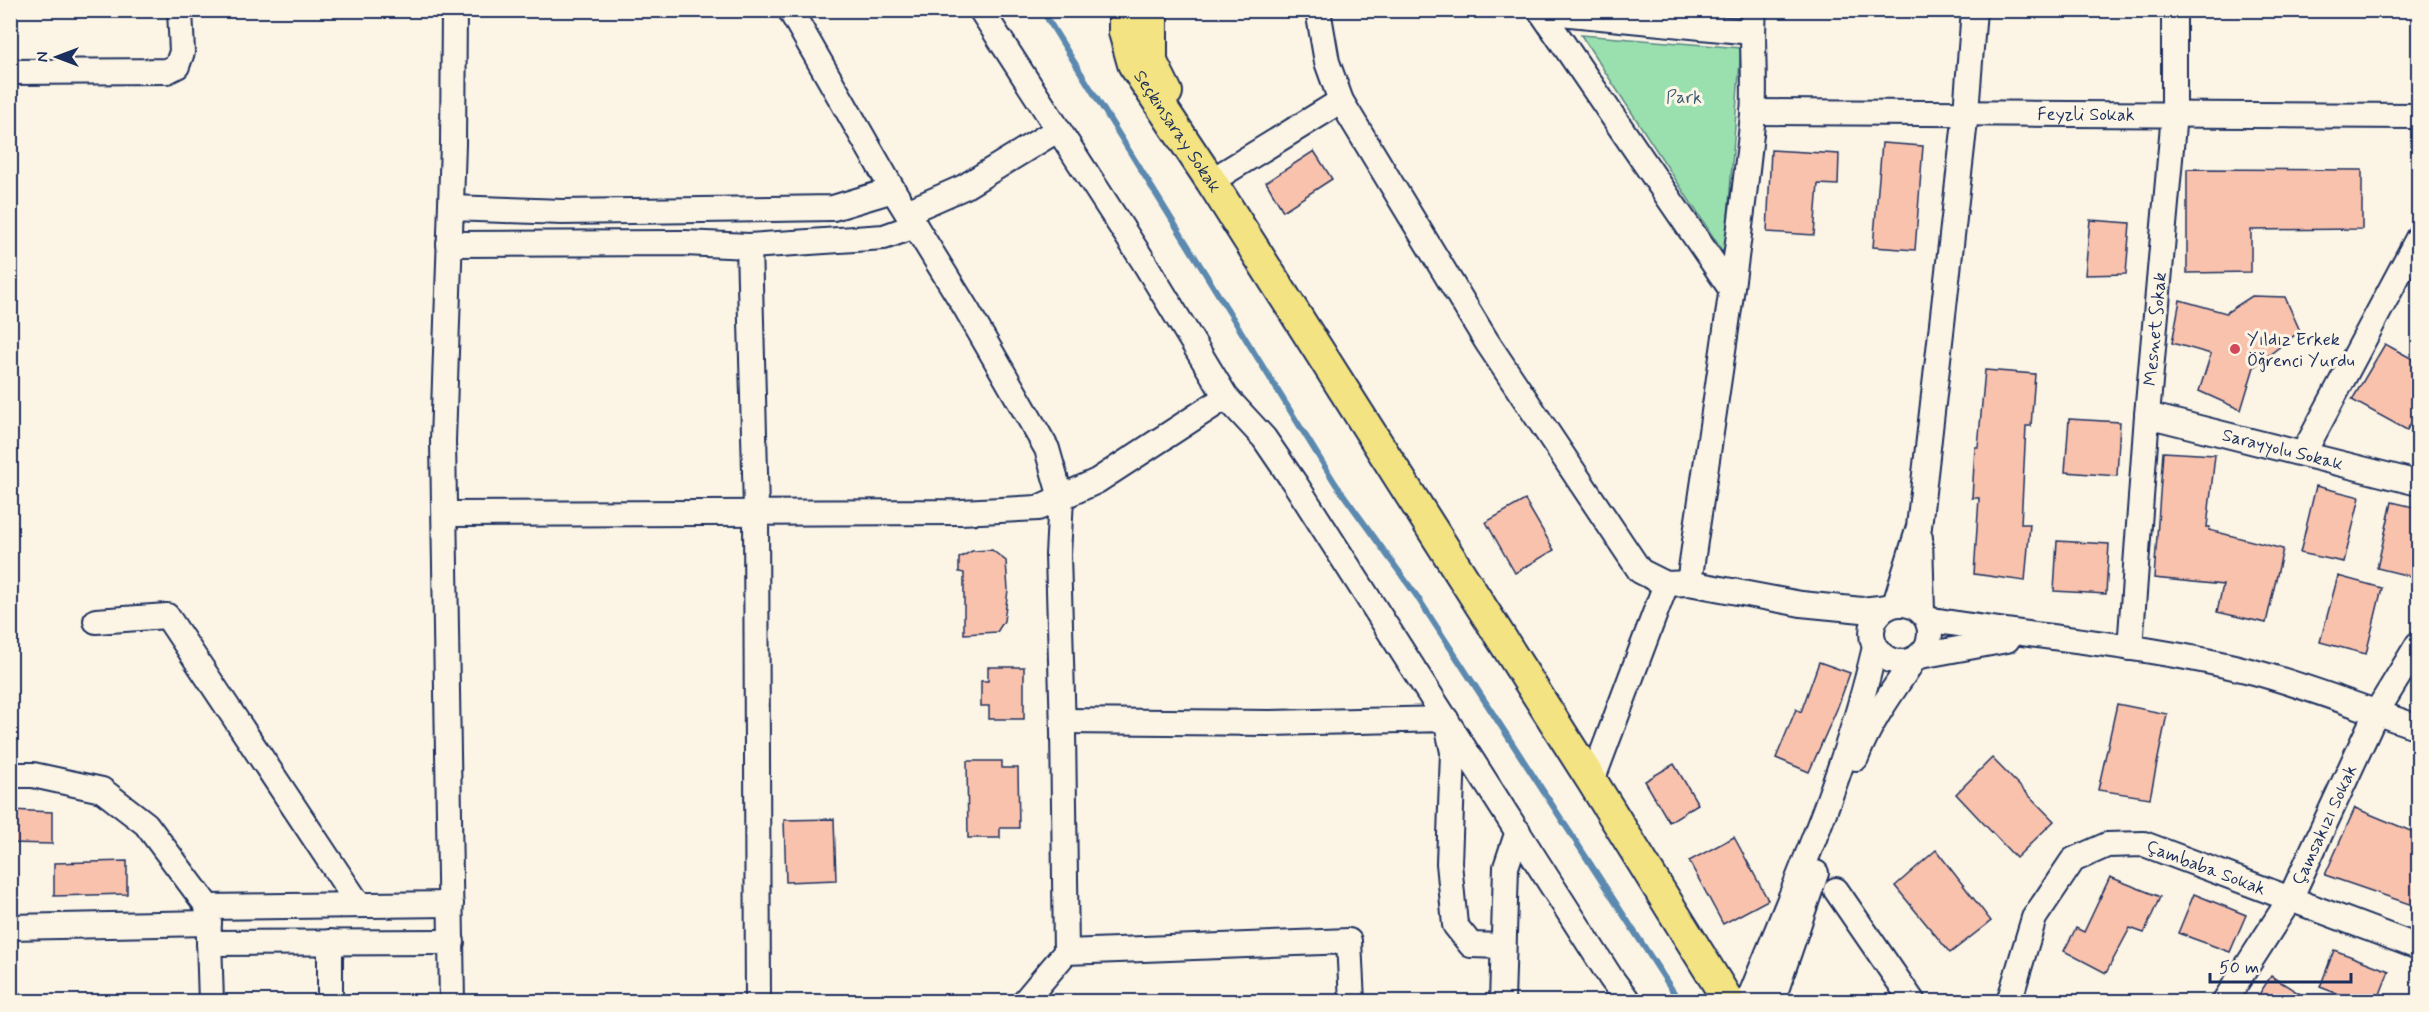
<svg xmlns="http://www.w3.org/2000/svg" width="2429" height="1012" viewBox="0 0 2429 1012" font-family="Mynerve,sans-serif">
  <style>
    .green { fill: #9ae0ae; stroke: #5a8886; stroke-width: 1.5 }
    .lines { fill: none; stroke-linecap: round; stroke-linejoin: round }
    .stream { stroke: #5b89b0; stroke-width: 6 }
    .building { fill: #f9c2ad; stroke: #1b2f5e; stroke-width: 1.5 }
    .minor-casing { stroke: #1b2f5e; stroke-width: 28 }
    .major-casing { stroke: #1b2f5e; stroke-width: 34 }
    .minor { stroke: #fcf5e5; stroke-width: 24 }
    .major { stroke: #f4e382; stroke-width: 30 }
    .poi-dot { fill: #d1495b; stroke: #fcf5e5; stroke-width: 2 }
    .labels { text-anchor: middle; stroke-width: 6; stroke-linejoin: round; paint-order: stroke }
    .park-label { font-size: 18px; fill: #3b5b72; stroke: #fcf5e5 }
    .street-label { font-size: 18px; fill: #1b2f5e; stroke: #fcf5e5 }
    .poi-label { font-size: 18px; fill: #1b2f5e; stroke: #fcf5e5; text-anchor: start }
  </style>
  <rect width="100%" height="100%" fill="#fcf5e5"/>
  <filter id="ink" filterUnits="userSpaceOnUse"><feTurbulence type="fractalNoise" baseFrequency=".0167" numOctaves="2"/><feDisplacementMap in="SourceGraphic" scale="12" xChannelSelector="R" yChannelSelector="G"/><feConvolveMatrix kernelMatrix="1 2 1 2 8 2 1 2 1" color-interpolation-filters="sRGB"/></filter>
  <g filter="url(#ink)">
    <path class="green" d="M1581 35 1741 48 1725 255Z"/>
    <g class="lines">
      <path class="stream" d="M1042 10 1335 483 1416 595 1680 1002"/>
    </g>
    <g class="building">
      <path d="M1882 143 1923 146 1915 250 1873 247Z"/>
      <path d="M1771 150 1839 154 1838 185 1818 184 1814 235 1767 232Z"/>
      <path d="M1314 151 1332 179 1283 211 1266 182Z"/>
      <path d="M2187 169 2362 170V229L2251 230V272L2187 273Z"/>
      <path d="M2090 220 2130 223 2126 274 2085 275Z"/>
      <path d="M2252 296 2285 297 2300 331 2254 367 2241 410 2199 391 2211 354 2172 343 2180 300 2226 313Z"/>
      <path d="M2385 344 2418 362V410L2407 430 2352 400Z"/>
      <path d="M1985 370 2035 374 2031 426H2026L2021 524H2030L2025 581 1974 574 1979 498H1972L1975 447H1978Z"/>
      <path d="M2069 419 2120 422 2117 476 2065 472Z"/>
      <path d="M2163 452 2215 455 2207 527H2210L2209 530 2283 549 2266 623 2217 612 2223 585 2154 578Z"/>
      <path d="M2316 486 2360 497 2344 562 2300 553Z"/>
      <path d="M1525 500 1554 550 1515 573 1486 522Z"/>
      <path d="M2392 502 2418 508V578L2377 568Z"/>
      <path d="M2057 541 2109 544 2106 594 2054 591Z"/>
      <path d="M992 550 1006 561 1008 590 1004 621 997 632 964 634V573L959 572V558L972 551Z"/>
      <path d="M2338 576 2382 588 2366 654 2320 642Z"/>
      <path d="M1819 662 1850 673 1837 709 1809 772 1776 758 1796 709 1801 712Z"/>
      <path d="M988 667H1024V719H989V706H981V681H988Z"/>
      <path d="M2117 704 2167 714 2150 798 2098 790Z"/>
      <path d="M1992 758 2054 821 2016 858 1956 794Z"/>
      <path d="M967 761H1002V768H1018L1019 828H1000V838H968Z"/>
      <path d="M1674 764 1698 804 1669 822 1645 781Z"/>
      <path d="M2355 808 2418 834V907L2325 875Z"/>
      <path d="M10 810 52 812V844L10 843Z"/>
      <path d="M834 819 836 880 786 882 784 820Z"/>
      <path d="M1734 837 1768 900 1723 924 1689 861Z"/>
      <path d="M1936 850 1991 921 1950 953 1895 886Z"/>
      <path d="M127 861V894L54 896V863Z"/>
      <path d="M2110 877 2160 897 2144 933 2130 928 2106 973 2064 951 2076 928 2084 932Z"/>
      <path d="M2194 894 2246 915 2230 952 2178 933Z"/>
      <path d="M2334 950 2389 971 2377 1002H2359L2320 987Z"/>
      <path d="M2271 976 2313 1002H2254Z"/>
    </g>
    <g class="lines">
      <g class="minor-casing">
        <g id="minor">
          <path d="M790 10 893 190 967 310 1047 449 1061 498 1058 555 1063 731 1066 952 1024 1002"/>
          <path d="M981 10 1144 262 1226 397 1264 438 1296 485 1611 978 1629 1002"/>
          <path d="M1318 10 1327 62 1341 101 1487 342 1640 571 1666 584 1689 583 1801 604 1862 610 1888 607"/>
          <path d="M1540 10 1731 289"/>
          <path d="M1540 11 1752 32"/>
          <path d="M10 72 167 71 177 66 182 52 180 10"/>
          <path id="s1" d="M1753 112 2418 116"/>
          <path d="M1211 181 1341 101"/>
          <path d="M451 208 562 212 833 208 893 190"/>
          <path d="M907 212 964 187 1057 130"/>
          <path d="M449 244 684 243 749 246 884 237 915 226"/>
          <path d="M749 246 756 509 758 1002"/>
          <path id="s2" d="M2147 415 2418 483"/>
          <path d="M2303 454 2418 238"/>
          <path d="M445 514 961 512 1038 508 1097 481 1226 397"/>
          <path d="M1920 538 1922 612"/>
          <path d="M1689 583C1711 427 1737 271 1753 115 1756 80 1751 45 1754 10"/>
          <circle cx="1901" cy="633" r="29"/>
          <path d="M1895 604 1919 527 1966 112 1974 10"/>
          <path d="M1927 619C2035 638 2147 644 2254 672 2310 687 2364 709 2418 727"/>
          <path d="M96 621 167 616 359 905"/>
          <path id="s3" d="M2130 648 2147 415 2174 114V10"/>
          <path d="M1920 656 2007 640"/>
          <path d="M1063 721 1270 723 1446 719 1453 752 1449 863 1455 925 1471 945 1502 946"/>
          <path d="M1856 758C1869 723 1892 692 1913 661"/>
          <path d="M10 775H33L102 790 146 824 208 907 211 1002"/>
          <path d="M1592 781 1666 584"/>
          <path d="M1836 890 1913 1002"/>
          <path d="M208 907 451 904"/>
          <path d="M10 927 209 923"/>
          <path d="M330 942V1002"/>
          <path d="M209 943 452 942"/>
          <path d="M1066 952 1349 941 1352 1002"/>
          <path d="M452 1002 443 441 453 144 454 10"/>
          <path d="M1502 1002 1506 867 1518 831"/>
          <path d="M1748 1002C1795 885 1847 770 1875 647"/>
          <path d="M1772 1002 1816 873"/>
          <path id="s4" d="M2009 1002 2034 918 2073 860 2107 845 2144 844 2418 947"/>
          <path id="s5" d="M2224 1002 2290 899 2376 713 2418 644"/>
        </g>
      </g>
      <g class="major-casing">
        <g id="major">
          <path id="s6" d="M1124 10V32L1133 64 1211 181 1592 781 1729 1002"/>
          <path d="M1152 10V62L1167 92"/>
        </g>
      </g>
      <use href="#minor" class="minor"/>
      <use href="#major" class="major"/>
    </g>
  </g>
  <circle class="poi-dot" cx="2235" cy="349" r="6"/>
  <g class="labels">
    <g class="park-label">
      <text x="1684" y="103">Park</text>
    </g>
    <g class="street-label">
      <text dy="6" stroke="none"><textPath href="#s6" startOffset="136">Seçkinsaray Sokak</textPath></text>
      <text dy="6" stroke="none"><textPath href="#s1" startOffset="333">Feyzli Sokak</textPath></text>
      <text dy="6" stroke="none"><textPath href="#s3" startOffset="320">Mesnet Sokak</textPath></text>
      <text dy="6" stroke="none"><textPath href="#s2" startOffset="140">Sarayyolu Sokak</textPath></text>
      <text dy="6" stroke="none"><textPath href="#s5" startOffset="204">Çamsakızı Sokak</textPath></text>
      <text dy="6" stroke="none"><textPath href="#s4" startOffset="298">Çambaba Sokak</textPath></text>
    </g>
    <g class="poi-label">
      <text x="2247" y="345">Yıldız Erkek<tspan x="2247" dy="21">Öğrenci Yurdu</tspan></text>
    </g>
  </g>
  <rect width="2429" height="1012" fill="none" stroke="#fcf5e5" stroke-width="36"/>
  <rect x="18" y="18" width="2393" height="976" fill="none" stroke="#1b2f5e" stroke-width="2" filter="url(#ink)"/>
  <g transform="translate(57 57) rotate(270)" stroke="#fcf5e5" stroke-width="4.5" paint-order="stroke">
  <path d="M0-4.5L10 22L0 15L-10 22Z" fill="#1b2f5e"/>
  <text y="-9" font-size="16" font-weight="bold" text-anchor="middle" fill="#1b2f5e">N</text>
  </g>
  <path d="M2210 973v9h141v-9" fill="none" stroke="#1b2f5e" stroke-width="3"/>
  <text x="2219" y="973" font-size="18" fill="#1b2f5e" stroke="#fcf5e5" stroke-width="4.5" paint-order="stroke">50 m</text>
</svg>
